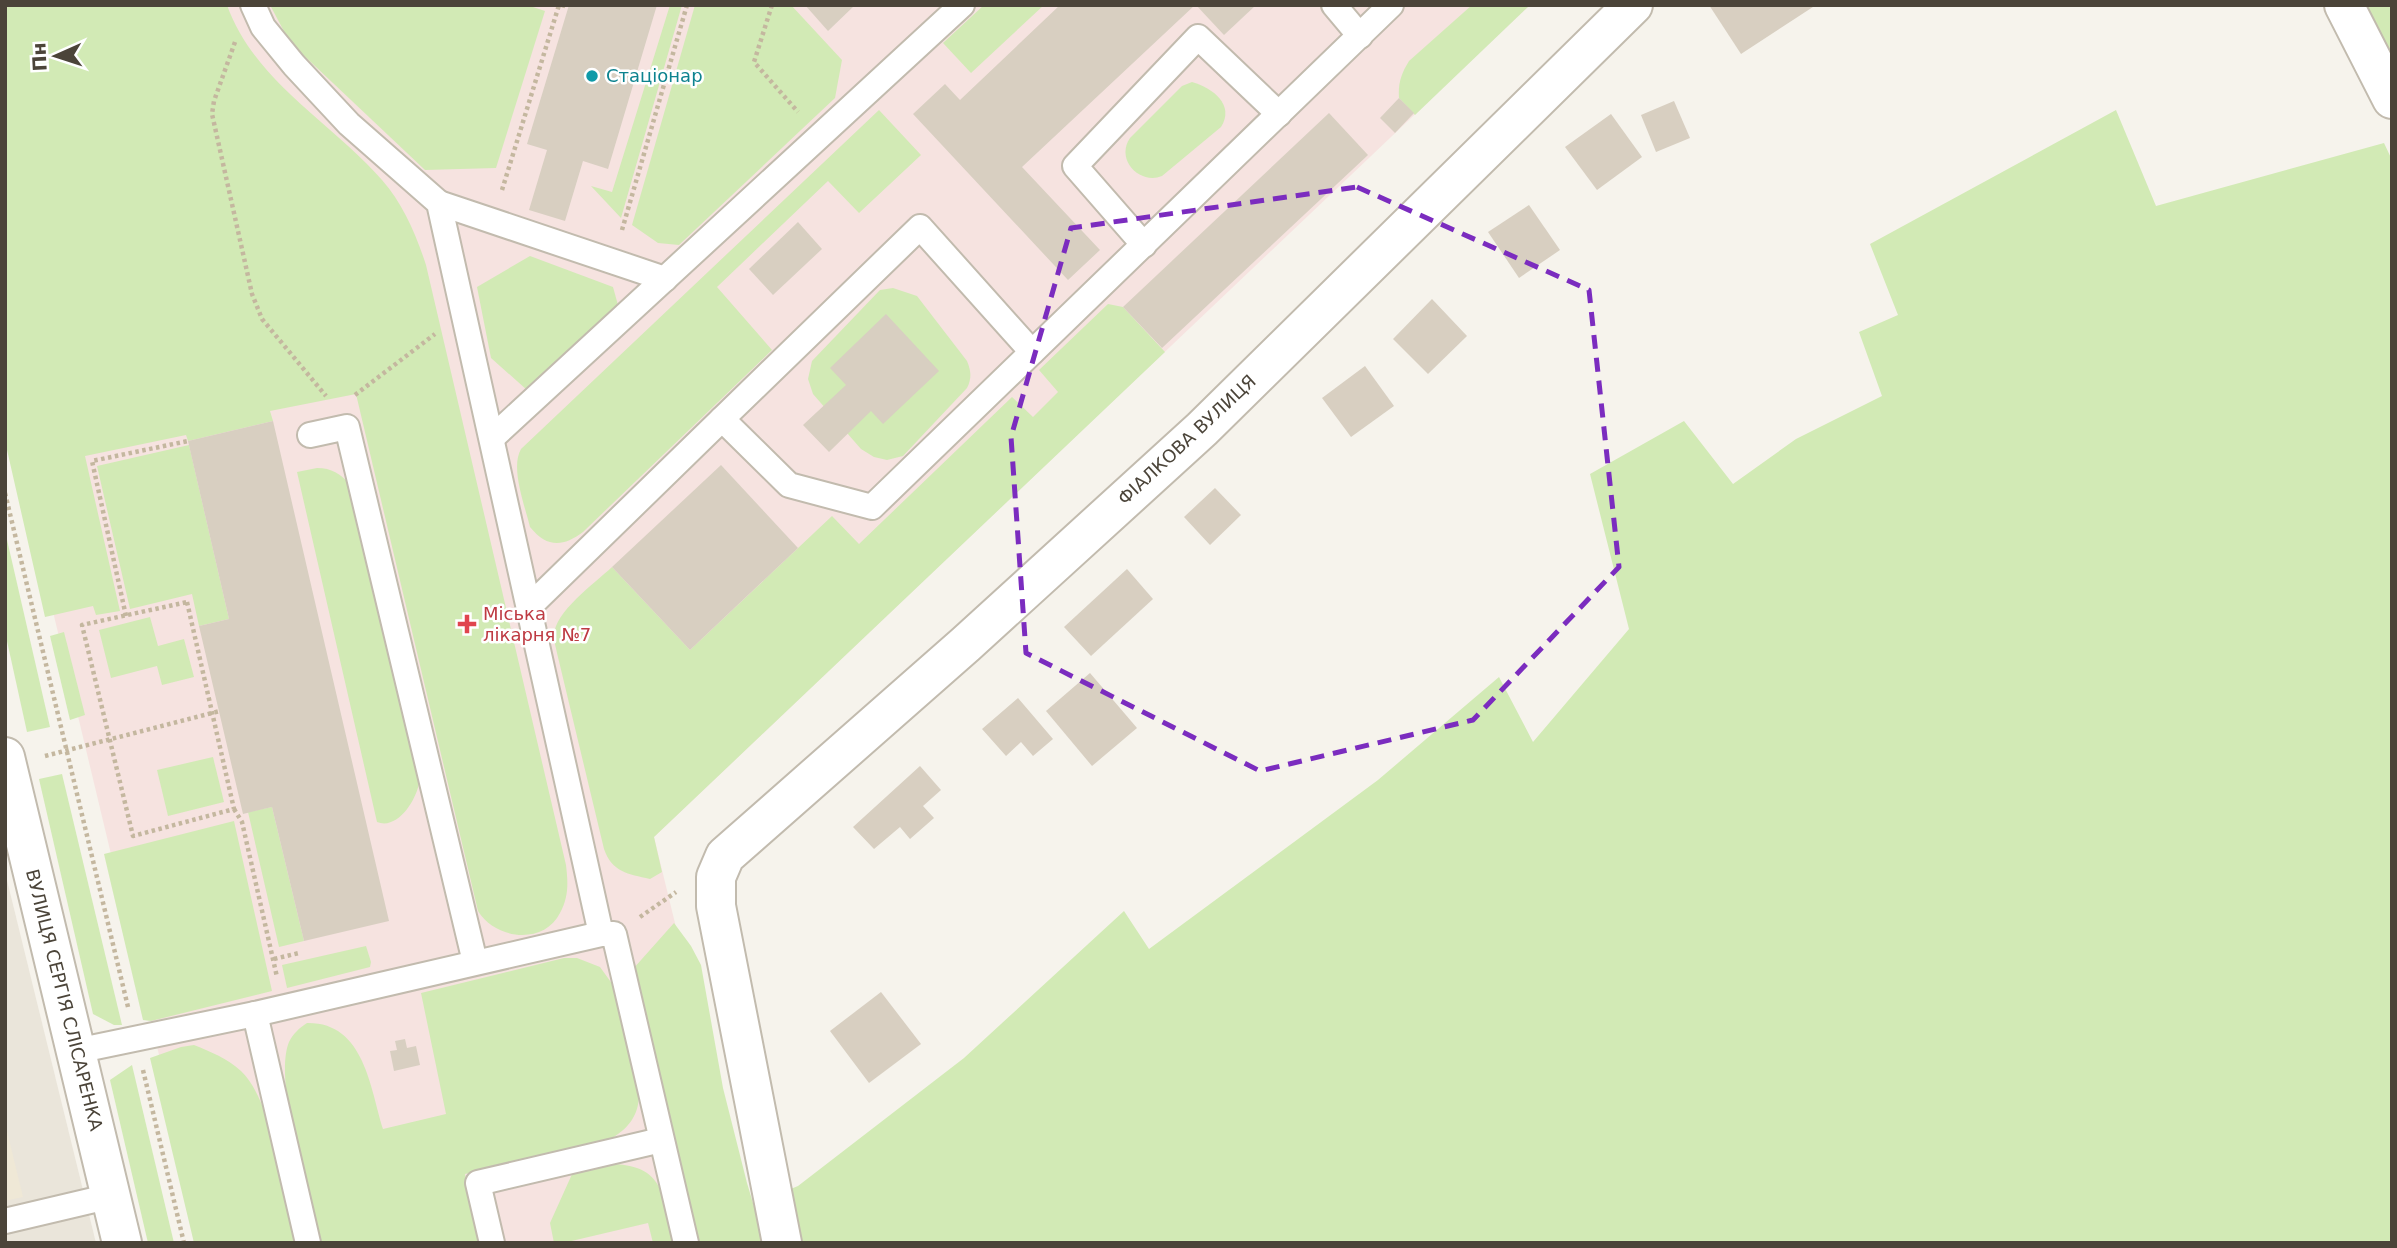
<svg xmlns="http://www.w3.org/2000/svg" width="2397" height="1248" viewBox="0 0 2397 1248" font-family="'DejaVu Sans',sans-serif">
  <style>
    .residential { fill: #eae5da }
    .education { fill: #efe8d6 }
    .medical { fill: #f6e3e0 }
    .green { fill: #d2eab5 }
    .building { fill: #d8cfc1 }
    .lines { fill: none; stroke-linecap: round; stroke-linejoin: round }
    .service-casing { stroke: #c2bbae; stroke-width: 28 }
    .minor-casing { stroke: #c2bbae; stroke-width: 42 }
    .tertiary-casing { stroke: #c2bbae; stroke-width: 42 }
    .path { stroke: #c4b79f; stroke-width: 4.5; stroke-dasharray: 3.5 3.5; stroke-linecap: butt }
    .service { stroke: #fff; stroke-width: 24 }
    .minor { stroke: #fff; stroke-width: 38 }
    .tertiary { stroke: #fff; stroke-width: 38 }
    .marked { fill: none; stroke: #7b2cbf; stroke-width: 5; stroke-dasharray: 14 9; stroke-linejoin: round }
    .culture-dot { fill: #0f9aa8; stroke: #fff; stroke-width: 2.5 }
    .health-dot { fill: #e0444e; stroke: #fff; stroke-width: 2.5 }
    .labels { text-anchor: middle; stroke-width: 5; stroke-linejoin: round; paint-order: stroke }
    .culture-label { font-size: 18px; fill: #0d838f; stroke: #fff; text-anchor: start }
    .street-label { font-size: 18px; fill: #4b4439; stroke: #fff }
    .health-label { font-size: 18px; fill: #be3a42; stroke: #fff; text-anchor: start }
  </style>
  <rect width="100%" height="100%" fill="#f6f3ec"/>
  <path class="residential" d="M5 872 96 1243H5Z"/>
  <path class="education" d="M5 1123 23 1197 5 1201Z"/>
  <path class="medical" d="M5 5H1530L654 837 753 1243H204L5 411Z"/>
  <g class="green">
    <path d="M5 5H227C254 81 331 122 382 180 403 204 416 234 426 265L566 865C568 882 569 897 560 913 544 945 496 940 478 911L356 394 270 411 273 421 188 441 186 435 85 456 120 611 96 615 93 606 45 617 5 441Z"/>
    <path d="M270 5H527L545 11 496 168 425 170 298 50 287 37Z"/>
    <path d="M670 5H682L621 218 591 186 612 192Z"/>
    <path d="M695 5H791L842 60 835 98 679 245 658 243 632 225Z"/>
    <path d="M984 5H1044L971 73 943 43Z"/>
    <path d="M1472 5H1530L1415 115 1399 98C1398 83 1401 74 1409 61Z"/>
    <path d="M2358 5H2392V73Z"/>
    <path d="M1192 82C1213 88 1235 105 1221 127L1162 176C1140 185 1115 160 1130 138L1182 86Z"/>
    <path d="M879 110 921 155 859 213 828 181 717 287 772 350 583 532C563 547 547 548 530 527 525 506 510 468 521 449Z"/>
    <path d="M2116 110 2156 206 2384 143 2392 160V1243H792L781 1193 798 1186 964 1058 1124 911 1149 949 1378 780 1499 677 1533 742 1629 629 1590 474 1684 421 1733 484 1796 439 1882 396 1859 332 1898 315 1870 244Z"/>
    <path d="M530 256 613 287 618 305 527 390 491 358 477 287Z"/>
    <path d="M893 288 917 296 967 361C971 371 972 378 967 388L903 456 887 460 874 457 861 449 813 394 808 379 812 361 880 290Z"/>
    <path d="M1108 304 1123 307 1165 352 654 837 662 872 650 879C628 874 612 872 604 849L557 653C556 648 554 642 554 636 554 612 595 583 612 567L690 650 832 516 859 544 1012 397 1033 417 1058 392 1039 370Z"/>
    <path d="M189 445 229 619 199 626 192 594 130 609 97 466Z"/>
    <path d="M317 468C332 468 340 474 350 484L418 767C418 772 420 779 419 784 415 802 397 830 377 822L297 472Z"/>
    <path d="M5 531 50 727 27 732 5 632Z"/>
    <path d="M150 617 158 646 184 639 194 677 162 685 157 666 111 678 99 630Z"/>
    <path d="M64 632 85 715 70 720 50 636Z"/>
    <path d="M213 757 224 802 168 816 157 770Z"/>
    <path d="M62 774 122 1025H114L93 1014 39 779Z"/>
    <path d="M272 807 304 941 279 947 248 812Z"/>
    <path d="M234 821 272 991 151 1021 143 1020 104 854Z"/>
    <path d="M674 923 691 946 701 965 723 1088 747 1183 765 1243H699L633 969Z"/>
    <path d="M366 946 371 962 370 967 287 988 282 965Z"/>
    <path d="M564 958H577L600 967 613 985 639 1094C639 1116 628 1129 609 1140L465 1174 480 1243H319C309 1200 273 1080 289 1042 293 1034 299 1028 307 1023 364 1022 370 1087 383 1129L446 1114 421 993Z"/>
    <path d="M194 1045C211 1052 227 1058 241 1071 273 1101 286 1199 296 1243H194L150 1058 181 1047Z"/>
    <path d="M132 1065 174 1243H148L110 1080Z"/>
    <path d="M603 1164C665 1162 662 1193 675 1243H653L648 1223 563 1243H554L550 1223 573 1172Z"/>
  </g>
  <g class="building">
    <path d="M569 5H657L608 169 583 161 565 221 529 210 547 150 527 144Z"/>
    <path d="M805 5H855L828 31Z"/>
    <path d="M1060 5H1195L1022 167 1100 250 1068 280 913 114 945 84 960 100Z"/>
    <path d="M1196 5H1256L1224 35Z"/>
    <path d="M1709 5H1816L1741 54Z"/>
    <path d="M1399 98 1414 113 1395 133 1380 118Z"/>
    <path d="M1674 101 1690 138 1656 152 1641 115Z"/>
    <path d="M1329 113 1368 155 1162 348 1123 307Z"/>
    <path d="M1611 114 1642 157 1597 190 1565 147Z"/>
    <path d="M1529 205 1560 250 1519 278 1488 232Z"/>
    <path d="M798 222 822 249 773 295 749 269Z"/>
    <path d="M1432 299 1467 336 1428 374 1393 339Z"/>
    <path d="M886 314 939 371 883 424 871 411 829 452 803 425 846 385 830 368Z"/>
    <path d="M1365 366 1394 406 1351 437 1322 398Z"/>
    <path d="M273 421 389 921 304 941 272 807 243 814 199 626 229 619 188 441Z"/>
    <path d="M721 465 798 548 690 650 612 567Z"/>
    <path d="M1215 488 1241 515 1210 545 1184 517Z"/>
    <path d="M1127 569 1153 599 1091 656 1064 627Z"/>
    <path d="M1090 673 1137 728 1092 766 1046 711Z"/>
    <path d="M1018 698 1053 739 1033 756 1021 742 1006 756 982 729Z"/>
    <path d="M920 766 941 790 923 806 934 818 910 839 900 827 874 849 853 827Z"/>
    <path d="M881 992 921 1044 869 1083 830 1031Z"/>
    <path d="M405 1039 407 1048 416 1046 420 1065 394 1071 390 1051 397 1050 395 1041Z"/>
  </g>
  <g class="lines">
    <g class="service-casing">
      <g id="service">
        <path d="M253 5 263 27 294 65 349 124 439 203 601 934"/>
        <path d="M1334 5 1360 36"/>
        <path d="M439 203 665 279"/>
        <path d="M1144 245 1075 166 1198 37 1279 114"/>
        <path d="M722 419 920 227 1032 352"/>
        <path d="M310 435 347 427 475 962"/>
        <path d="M492 438 962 5"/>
        <path d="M529 607 722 419 789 485 872 507 1391 5"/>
        <path d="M255 1014 308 1243"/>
        <path d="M76 1051 255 1014 601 934H614L686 1243"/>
        <path d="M5 1221 111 1196"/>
        <path d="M492 1243 478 1183 661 1140"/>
      </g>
    </g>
    <g class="minor-casing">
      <g id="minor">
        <path d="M2344 5 2392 99"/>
        <path d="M782 1243 716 906V877L725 856 966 644 1202 429 1633 5"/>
      </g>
    </g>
    <g class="tertiary-casing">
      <path id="tertiary" d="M5 757 122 1243"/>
    </g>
    <g class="path">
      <path d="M562 5 568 7"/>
      <path d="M772 5 754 62 798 112"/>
      <path d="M235 42 214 101 212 114 252 294 262 319 326 396"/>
      <path d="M502 190 559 5"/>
      <path d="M622 230 687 5"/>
      <path d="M355 395 435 334"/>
      <path d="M5 493 128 1007"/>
      <path d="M187 602 234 809 133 836 82 625Z"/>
      <path d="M126 616 92 461 188 441"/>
      <path d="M45 756 220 711"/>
      <path d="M234 809 242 822 277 977"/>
      <path d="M640 917 676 892"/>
      <path d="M274 959 299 953"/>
      <path d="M143 1070 184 1243"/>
    </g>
    <use href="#service" class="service"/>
    <use href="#minor" class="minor"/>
    <use href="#tertiary" class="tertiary"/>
  </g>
  <path class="marked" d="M1357 187 1589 290 1619 567 1473 720 1260 771 1026 653 1011 437 1071 228Z"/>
  <circle class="culture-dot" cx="592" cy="76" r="7"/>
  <path class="health-dot" d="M463.5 613.5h7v7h7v7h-7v7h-7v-7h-7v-7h7z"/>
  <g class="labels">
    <g class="culture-label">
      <text x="606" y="82">Стаціонар</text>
    </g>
    <g class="street-label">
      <text transform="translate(1187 440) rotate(-43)" y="6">ФІАЛКОВА ВУЛИЦЯ</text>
      <text transform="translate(64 1000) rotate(76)" y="6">ВУЛИЦЯ СЕРГІЯ СЛІСАРЕНКА</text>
    </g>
    <g class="health-label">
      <text x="483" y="620">Міська<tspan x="483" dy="21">лікарня №7</tspan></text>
    </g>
  </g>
  <rect width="2397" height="1248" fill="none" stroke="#4b4439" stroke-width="14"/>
  <g transform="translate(56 56) rotate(267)" stroke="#ffffff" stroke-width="5" paint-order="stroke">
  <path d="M0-5L12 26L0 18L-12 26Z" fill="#4b4439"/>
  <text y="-10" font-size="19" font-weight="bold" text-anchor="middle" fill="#4b4439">Пн</text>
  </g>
</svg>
